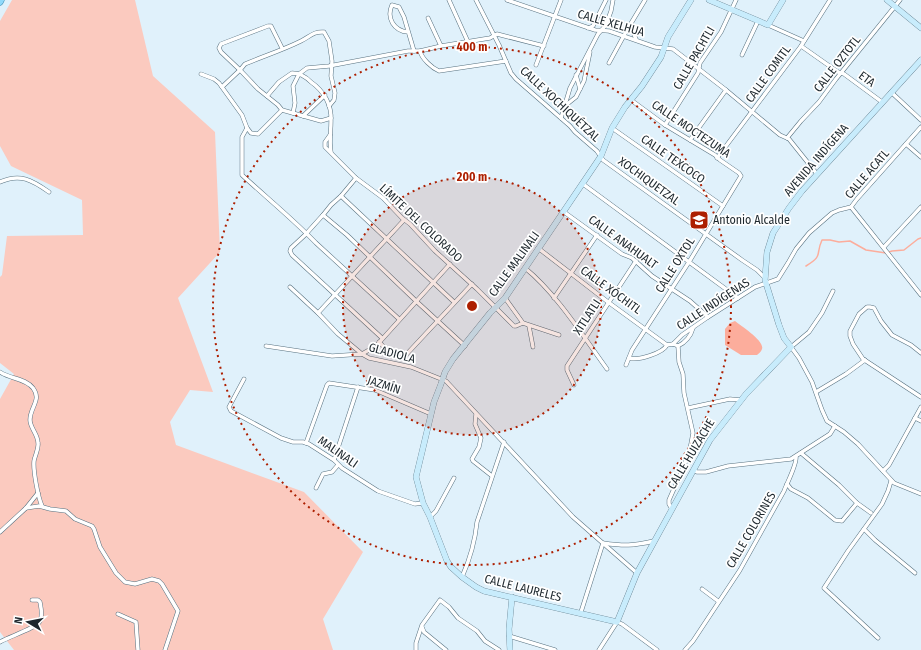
<svg xmlns="http://www.w3.org/2000/svg" width="921" height="650" viewBox="0 0 921 650" font-family="'Fira Sans Condensed',sans-serif">
  <style>
    .green { fill: #fbcabf }
    .water { fill: #fcad9c }
    .lines { fill: none; stroke-linecap: round; stroke-linejoin: round }
    .stream { stroke: #fcad9c; stroke-width: 1.5 }
    .street-casing { stroke: #587280; stroke-width: 4.5 }
    .secondary-casing { stroke: #587280; stroke-width: 6 }
    .primary-casing { stroke: #388ab0; stroke-width: 7 }
    .street { stroke: #fff; stroke-width: 3.5 }
    .secondary { stroke: #c8ecfc; stroke-width: 5.5 }
    .primary { stroke: #90d9fa; stroke-width: 6 }
    .ring { fill: none; stroke: #ad1f00; stroke-width: 2; stroke-dasharray: 2 4 }
    .labels { text-anchor: middle; stroke-width: 3.5; stroke-linejoin: round; paint-order: stroke }
    .street-label { font-size: 12px; fill: #1d272d; stroke: #fff }
    .poi-label { font-size: 12px; fill: #1d272d; stroke: #fff; text-anchor: start }
    .centre { fill: #ad1f00; stroke: #fff; stroke-width: 2 }
    .ring-label { font-size: 12px; text-anchor: middle; font-weight: bold; fill: #ad1f00; stroke: #fff; stroke-width: 3.5; stroke-linejoin: round; paint-order: stroke }
  </style>
  <rect width="100%" height="100%" fill="#e0f1fb"/>
  <path class="green" d="M12 0H135L153 76 215 132 220 252 178 298 213 392 190 390 170 422 176 445 304 492 363 552 323 619 333 650H14L0 632V399L14 374 0 363V277L2 275 7 236 83 235 82 200 11 166 0 146V21Z"/>
  <path class="water" d="M735 321C741 326 765 341 762 349 761 352 759 353 757 355H741L725 345V329L730 323Z"/>
  <g class="lines">
    <path class="stream" d="M806 266C824 255 815 255 822 240H830L839 242 850 241 866 250 886 253 892 251 904 250 918 239 921 238"/>
    <g class="street-casing">
      <g id="street">
        <path d="M449 0 468 42"/>
        <path d="M476 0 499 45 511 73 516 79 570 126 575 132 597 151 603 160 742 260 757 270 765 278"/>
        <path d="M507 0 595 30 609 31 655 47 673 49 726 90 780 135 789 139 817 174"/>
        <path d="M428 18 441 46"/>
        <path d="M630 25 636 39"/>
        <path d="M768 25 804 41"/>
        <path d="M588 28 593 26 606 0"/>
        <path d="M408 32C394 31 386 18 392 5L399 7 404 17 414 51"/>
        <path d="M801 46 838 72 844 74 882 102"/>
        <path d="M282 48 271 26H268L221 44 219 48 221 52 240 70 245 64C264 56 283 50 301 41 309 37 314 31 324 32L329 41 332 61 331 76 335 93 334 100 329 106"/>
        <path d="M420 51C422 59 432 68 439 71L506 61"/>
        <path d="M742 55 758 21"/>
        <path d="M609 63 627 30 645 0"/>
        <path d="M536 65 561 0"/>
        <path d="M201 74 214 79 219 83 242 115 247 128 251 133 258 134 282 110"/>
        <path d="M576 75 580 89"/>
        <path d="M222 87 240 70 258 89 278 105 282 110 321 121 331 118"/>
        <path d="M891 92 921 120"/>
        <path d="M267 96 279 82 292 73C299 73 306 77 311 82 324 91 332 105 331 121 331 132 329 142 331 152"/>
        <path d="M566 105 576 97 584 81 590 52"/>
        <path d="M293 113 295 103 293 86 299 74 307 68 329 66 408 51H420L441 46 490 38 497 34 544 46"/>
        <path d="M303 116 325 95"/>
        <path d="M561 118 570 88 598 34 606 25 611 11 613 0"/>
        <path d="M665 125 698 73 700 63 721 32 736 0"/>
        <path d="M247 128 242 137V175C267 198 293 219 316 243L399 319"/>
        <path d="M612 128 723 206"/>
        <path d="M330 135 325 142V147L356 178 383 198 402 218 410 224 435 251 477 289 514 326H516L523 323"/>
        <path d="M787 138 801 121 819 102 836 79 900 0"/>
        <path d="M690 140 726 90"/>
        <path d="M906 144 921 157"/>
        <path d="M717 158 801 46 830 0"/>
        <path d="M356 178 341 196 331 205 323 215 305 235 291 248 290 251 292 255 382 338"/>
        <path d="M0 182C20 173 32 180 49 192"/>
        <path d="M583 184 738 298"/>
        <path d="M341 196 454 302"/>
        <path d="M851 207 921 295"/>
        <path d="M564 212 622 254 632 258 652 276 690 301 708 317"/>
        <path d="M323 215 347 235 416 301 465 346"/>
        <path d="M884 247 921 207"/>
        <path d="M538 248 608 302 667 345 673 344 678 346C685 343 691 336 693 328"/>
        <path d="M525 268C556 293 583 336 607 369"/>
        <path d="M290 287 318 313 404 220"/>
        <path d="M833 291 822 313 809 332 791 347 799 358 812 382 822 410 827 421 844 432 858 444 894 483 921 494"/>
        <path d="M505 298 523 323 559 335"/>
        <path d="M554 298 597 235"/>
        <path d="M318 313 338 334 362 354 376 346 450 264"/>
        <path d="M529 326 533 347"/>
        <path d="M379 342C386 348 393 360 404 357L472 284"/>
        <path d="M673 344 682 335 708 317 755 287 778 279 788 263 796 249 809 233 832 213 839 210 851 207 857 199 921 127"/>
        <path d="M266 346 332 356 362 354 369 358 411 367 446 381 573 517 637 573"/>
        <path d="M921 353 911 345 892 335 881 321 874 308 870 307H867L859 314 850 331V336L853 344 863 359 921 397"/>
        <path d="M629 358C638 361 663 353 667 345"/>
        <path d="M626 365 632 350 689 262 741 176 739 173 720 160 715 155 665 125 631 100"/>
        <path d="M0 372C10 379 25 378 33 388 42 400 30 407 30 420 30 428 38 434 38 443 39 449 35 455 34 461 33 471 38 497 42 506"/>
        <path d="M244 379 229 407 231 411 281 438 293 442H303L309 444 334 460 342 468 378 491 415 504 423 503"/>
        <path d="M574 385 567 370V366L636 261"/>
        <path d="M816 392 846 374 865 360"/>
        <path d="M688 408 730 399 741 400"/>
        <path d="M476 414 475 424 481 438 479 447 472 459 473 461 492 476"/>
        <path d="M915 418 921 421"/>
        <path d="M306 443 327 385 329 383 375 390 431 414"/>
        <path d="M801 453 839 485 857 503 871 513"/>
        <path d="M334 460 358 387"/>
        <path d="M693 470 697 472H706L728 466 791 459 830 434 835 426"/>
        <path d="M883 471 889 465 921 407"/>
        <path d="M787 484 791 489 808 498 835 520 842 521 857 503"/>
        <path d="M316 488 323 474 332 472 338 465"/>
        <path d="M26 508 39 506 50 509 66 511 75 519 92 526 94 529 100 547 116 573 125 582 135 584 152 579 159 581 162 584 178 611 165 650"/>
        <path d="M672 509 669 504V500L684 466 690 449 693 433 684 393 683 374 679 362 678 346"/>
        <path d="M430 517 436 511 454 478"/>
        <path d="M864 529 875 540 915 573"/>
        <path d="M0 532 26 508 38 493"/>
        <path d="M462 577C470 559 475 542 477 522L504 442"/>
        <path d="M702 589 718 601"/>
        <path d="M581 612 603 543C624 546 633 546 654 541"/>
        <path d="M118 614 136 622 138 650"/>
        <path d="M422 627 424 632 446 650"/>
        <path d="M509 636 555 650"/>
        <path d="M878 638 824 588 848 551 882 504 888 491 891 481"/>
        <path d="M0 642C8 637 37 628 40 621 43 615 41 608 40 602L38 600H32"/>
        <path d="M416 650V643L422 625 440 600 449 607 458 618 477 631 485 641 499 650"/>
        <path d="M599 650 617 622 622 624 657 650"/>
        <path d="M685 650 693 641 740 570 784 491C787 483 797 464 796 457"/>
      </g>
    </g>
    <g class="secondary-casing">
      <g id="secondary">
        <path d="M691 0 668 37 661 57 642 86 625 107 612 128 601 156 595 165 505 298 490 313 453 359 445 372 441 384 434 402 416 477 423 503 430 517 447 561 451 567 462 577 476 587 484 591 617 622 637 573 710 440 746 394 791 347 784 338 779 325 765 280 767 252 773 233 789 208 802 191 921 60"/>
        <path d="M709 0 768 25 783 0"/>
        <path d="M887 0 921 28"/>
        <path d="M510 650 509 629 512 597"/>
      </g>
    </g>
    <g class="primary-casing">
      <path id="primary" d="M0 2 1 0"/>
    </g>
    <use href="#street" class="street"/>
    <use href="#secondary" class="secondary"/>
    <use href="#primary" class="primary"/>
  </g>
  <circle cx="472" cy="306" r="129" fill="#ad1f00" fill-opacity=".12"/>
  <g class="ring">
    <circle cx="472" cy="306" r="129"/>
    <circle cx="472" cy="306" r="259"/>
  </g>
  <defs>
    <g id="school-square" transform="scale(1)"><rect x="-9" y="-9" width="18" height="18" rx="4" fill="#ad1f00" stroke="#fff"/><path d="M0-5L7-2L0 1L-7-2ZM-4 1L0 2.5L4 1V4Q0 6-4 4Z" fill="#fff"/></g>
  </defs>
  <g fill-rule="evenodd">
    <use href="#school-square" x="699" y="220"/>
  </g>
  <g class="labels">
    <g class="street-label">
      <text transform="translate(611 23) rotate(16)" y="4">CALLE XELHUA</text>
      <text transform="translate(694 58) rotate(-60)" y="4">CALLE PACHTLI</text>
      <text transform="translate(837 64) rotate(-52)" y="4">CALLE OZTOTL</text>
      <text transform="translate(768 74) rotate(-54)" y="4">CALLE COMITL</text>
      <text transform="translate(867 79) rotate(36)" y="4">ETA</text>
      <text transform="translate(560 104) rotate(43)" y="4">CALLE XOCHIQUÉTZAL</text>
      <text transform="translate(691 129) rotate(34)" y="4">CALLE MOCTEZUMA</text>
      <text transform="translate(673 159) rotate(35)" y="4">CALLE TEXCOCO</text>
      <text transform="translate(816 160) rotate(-49)" y="4">AVENIDA INDÍGENA</text>
      <text transform="translate(867 174) rotate(-49)" y="4">CALLE ACATL</text>
      <text transform="translate(649 181) rotate(36)" y="4">XOCHIQUETZAL</text>
      <text transform="translate(421 223) rotate(43)" y="4">LÍMITE DEL COLORADO</text>
      <text transform="translate(623 242) rotate(36)" y="4">CALLE ANAHUALT</text>
      <text transform="translate(514 264) rotate(-54)" y="4">CALLE MALINALI</text>
      <text transform="translate(675 265) rotate(-58)" y="4">CALLE OXTOL</text>
      <text transform="translate(611 290) rotate(36)" y="4">CALLE XÓCHITL</text>
      <text transform="translate(713 304) rotate(-33)" y="4">CALLE INDÍGENAS</text>
      <text transform="translate(587 317) rotate(-57)" y="4">XITLATLI</text>
      <text transform="translate(392 353) rotate(15)" y="4">GLADIOLA</text>
      <text transform="translate(384 385) rotate(18)" y="4">JAZMÍN</text>
      <text transform="translate(338 452) rotate(35)" y="4">MALINALI</text>
      <text transform="translate(691 454) rotate(-59)" y="4">CALLE HUIZACHE</text>
      <text transform="translate(751 530) rotate(-60)" y="4">CALLE COLORINES</text>
      <text transform="translate(523 588) rotate(14)" y="4">CALLE LAURELES</text>
    </g>
    <g class="poi-label">
      <text x="713" y="224">Antonio Alcalde</text>
    </g>
  </g>
  <circle cx="472" cy="306" r="6" class="centre"/>
  <g class="ring-label">
    <text x="472" y="51">400 m</text>
    <text x="472" y="181">200 m</text>
  </g>
  <g transform="translate(28 622) rotate(280)" stroke="#ffffff" stroke-width="3" paint-order="stroke">
  <path d="M0-3L7 15L0 10L-7 15Z" fill="#1d272d"/>
  <text y="-6" font-size="11" font-weight="bold" text-anchor="middle" fill="#1d272d">N</text>
  </g>
</svg>
